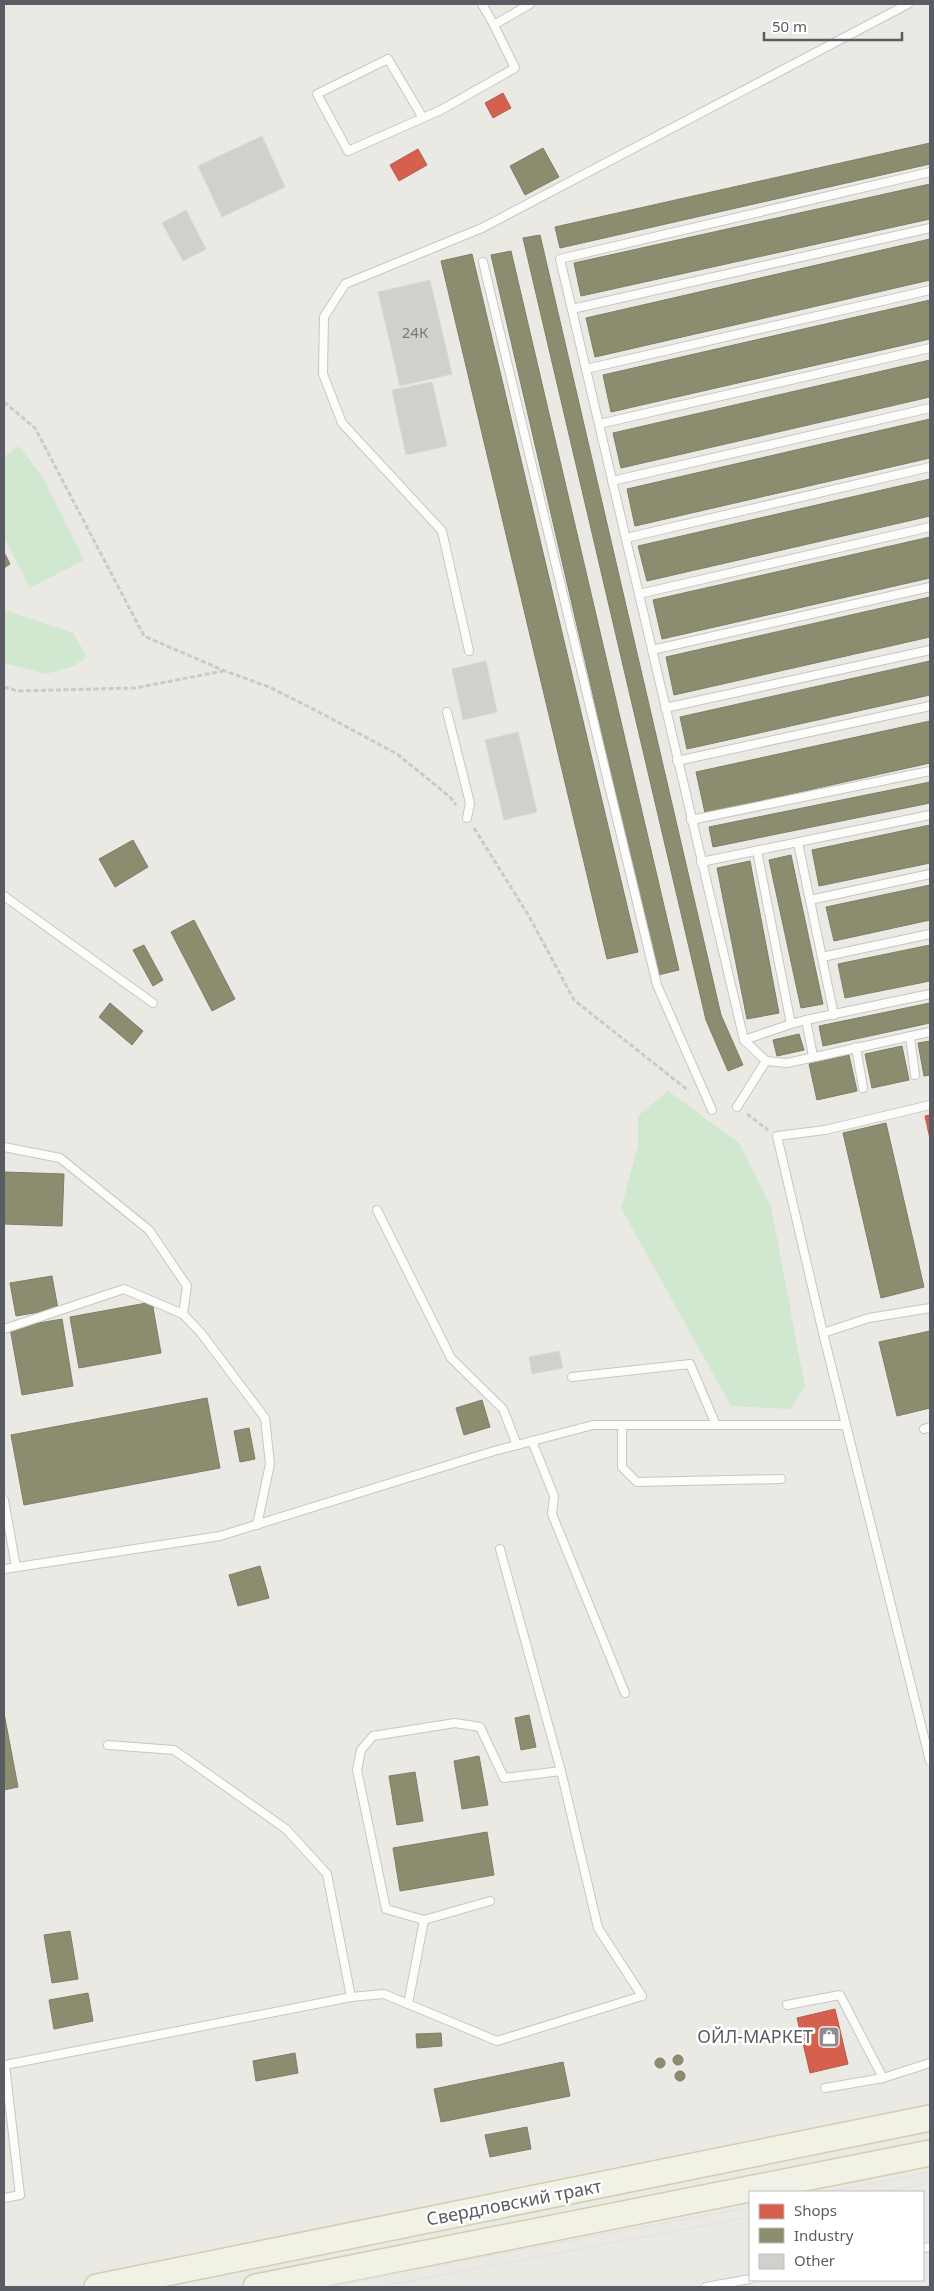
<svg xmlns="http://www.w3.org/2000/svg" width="934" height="2291" viewBox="0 0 934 2291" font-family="'Noto Sans',sans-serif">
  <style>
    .green { fill: #d0e7d0 }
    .shops { fill: #d6604d; stroke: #b05f53 }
    .industry { fill: #8c8c6e; stroke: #7d7e6a }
    .building { fill: #d1d0cc; stroke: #dad8d2 }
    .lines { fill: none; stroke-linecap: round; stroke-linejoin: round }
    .service-casing { stroke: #c6c7c5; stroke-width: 10 }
    .primary-casing { stroke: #d3ceb0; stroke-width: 28 }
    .path { stroke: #c6ccca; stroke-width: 3; stroke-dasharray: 5 2.5; stroke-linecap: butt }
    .service { stroke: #fcfcfb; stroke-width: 8 }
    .primary { stroke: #f2f1e6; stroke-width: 25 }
    .tram { stroke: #e2e2e1; stroke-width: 1 }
    .labels { text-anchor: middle; stroke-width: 5; stroke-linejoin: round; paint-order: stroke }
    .number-label { font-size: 15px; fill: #787a7e }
    .poi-label { font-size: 18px; fill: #595c62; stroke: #fff; text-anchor: end }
    .street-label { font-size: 18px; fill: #595c62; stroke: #fff }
  </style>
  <rect width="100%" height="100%" fill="#eae9e3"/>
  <g class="green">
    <path d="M19 446 44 480 84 560 30 588 4 537V457Z"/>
    <path d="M4 610 73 633 87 657 73 666 46 674 4 663Z"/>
    <path d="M668 1091 739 1143 771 1207 805 1387 790 1409 731 1406 621 1208 638 1146V1116Z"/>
  </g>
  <g class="shops">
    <path d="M503 93 511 108 493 118 485 103Z"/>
    <path d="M418 149 427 165 399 181 390 165Z"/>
    <path d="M930 1115V1139L925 1116Z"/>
    <path d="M835 2009 848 2064 810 2073 797 2018Z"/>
  </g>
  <g class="industry">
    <path d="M930 143V164L560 248 555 227Z"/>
    <path d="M543 148 559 177 525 195 510 166Z"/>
    <path d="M930 184V219L581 296 574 263Z"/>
    <path d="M540 235 721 1015 743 1065 728 1071 706 1020 523 238Z"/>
    <path d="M930 239V280L595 357 586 318Z"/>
    <path d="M511 251 679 970 658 975 491 255Z"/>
    <path d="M472 254 638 952 607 959 441 261Z"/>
    <path d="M930 300V339L611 412 603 375Z"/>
    <path d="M930 360V397L621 468 613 433Z"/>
    <path d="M930 419V458L635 526 627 489Z"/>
    <path d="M930 479V516L647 581 638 546Z"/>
    <path d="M930 537V578L662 639 653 600Z"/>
    <path d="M4 552 10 564 4 568Z"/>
    <path d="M930 597V637L674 695 666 657Z"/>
    <path d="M930 661V695L687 749 680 717Z"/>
    <path d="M930 721V763L705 813 696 772Z"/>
    <path d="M930 782V803L713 847 709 827Z"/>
    <path d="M930 825V863L819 886 812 850Z"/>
    <path d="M133 840 148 867 115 887 99 859Z"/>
    <path d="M791 855 823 1004 801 1008 769 860Z"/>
    <path d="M750 861 779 1013 747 1019 717 868Z"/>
    <path d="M930 885V920L834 941 826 907Z"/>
    <path d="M194 920 235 999 212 1011 171 932Z"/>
    <path d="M144 945 163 980 153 986 133 950Z"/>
    <path d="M930 945V981L845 998 838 964Z"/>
    <path d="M110 1003 143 1031 132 1045 99 1017Z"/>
    <path d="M930 1003V1023L823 1046 819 1026Z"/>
    <path d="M799 1034 804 1050 777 1056 773 1040Z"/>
    <path d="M930 1041V1075L924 1076 918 1043Z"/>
    <path d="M902 1046 909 1080 872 1088 865 1054Z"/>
    <path d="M849 1055 857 1091 817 1100 809 1064Z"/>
    <path d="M886 1123 924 1287 881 1298 843 1133Z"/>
    <path d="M4 1172 64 1174 62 1226 4 1224Z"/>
    <path d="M52 1276 58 1309 16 1316 10 1283Z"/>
    <path d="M152 1302 161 1353 79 1368 70 1317Z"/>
    <path d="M62 1319 73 1386 22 1395 10 1328Z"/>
    <path d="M930 1331V1408L897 1416 879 1342Z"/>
    <path d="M207 1398 220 1468 24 1505 11 1435Z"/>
    <path d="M482 1400 490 1427 464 1435 456 1408Z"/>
    <path d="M249 1428 255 1459 240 1462 234 1431Z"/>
    <path d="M260 1566 269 1598 238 1606 229 1575Z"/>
    <path d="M4 1713 18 1787 4 1790Z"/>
    <path d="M529 1715 536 1747 521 1750 515 1718Z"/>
    <path d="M479 1756 488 1805 462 1809 454 1761Z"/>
    <path d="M415 1772 423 1821 397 1825 389 1776Z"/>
    <path d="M487 1832 494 1875 400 1891 393 1848Z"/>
    <path d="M70 1931 78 1979 52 1983 44 1935Z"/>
    <path d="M88 1993 93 2021 54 2029 49 2000Z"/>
    <path d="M441 2033 442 2046 417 2048 416 2034Z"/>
    <path d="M295 2053 298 2073 256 2081 253 2061Z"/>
    <circle cx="678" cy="2060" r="5"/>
    <circle cx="660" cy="2063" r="5"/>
    <path d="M563 2062 570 2096 441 2122 434 2089Z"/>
    <circle cx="680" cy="2076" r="5"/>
    <path d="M527 2127 531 2149 490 2157 485 2135Z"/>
  </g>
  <g class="building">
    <path d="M262 136 285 187 222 217 198 166Z"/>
    <path d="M186 210 206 249 183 261 162 223Z"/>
    <path d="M430 280 452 374 400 386 378 292Z"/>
    <path d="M432 382 447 446 406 455 392 390Z"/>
    <path d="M486 661 497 712 463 720 452 669Z"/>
    <path d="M518 732 537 812 504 820 485 740Z"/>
    <path d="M559 1351 563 1368 532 1374 529 1357Z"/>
  </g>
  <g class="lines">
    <g class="service-casing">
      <g id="service">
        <path d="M482 4 494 25 530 4"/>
        <path d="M423 118 388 59 317 94 348 151 441 110 515 68 494 25"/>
        <path d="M930 172 560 259 744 1040 766 1061 787 1063 930 1032"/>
        <path d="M483 262 657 985 712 1110"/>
        <path d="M572 309 930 228"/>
        <path d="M586 369 930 290"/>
        <path d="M599 424 930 348"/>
        <path d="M612 481 930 408"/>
        <path d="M626 538 930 467"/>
        <path d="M639 594 930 527"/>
        <path d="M652 650 930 587"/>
        <path d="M469 651 442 531 342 423 323 374 324 317 345 284 482 228 908 4"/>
        <path d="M665 708 930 650"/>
        <path d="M447 712 470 803 467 818"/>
        <path d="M677 761 930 706"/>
        <path d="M691 820 930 771"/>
        <path d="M798 843 834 1015"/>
        <path d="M757 851 791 1024 806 1020 813 1056"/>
        <path d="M701 862 930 815"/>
        <path d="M4 896 153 1003"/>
        <path d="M810 900 930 874"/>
        <path d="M822 957 930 934"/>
        <path d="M806 1020 930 994"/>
        <path d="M910 1036 915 1075"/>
        <path d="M744 1040 791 1024"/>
        <path d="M856 1047 863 1088"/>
        <path d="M930 1105 825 1130 777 1136 823 1333 930 1761"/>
        <path d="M737 1107 766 1061"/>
        <path d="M4 1147 60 1158 149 1230 187 1286 183 1314"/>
        <path d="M377 1210 451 1358 503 1409 517 1445"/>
        <path d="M4 1329 124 1289 183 1314 201 1333 265 1418 270 1464 257 1525"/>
        <path d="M823 1333 869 1318 930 1308"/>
        <path d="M572 1377 690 1364 716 1425"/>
        <path d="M622 1425V1467L637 1482 781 1479"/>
        <path d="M924 1429 930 1427"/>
        <path d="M532 1441 554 1496 552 1514 625 1693"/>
        <path d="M4 1500 16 1567"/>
        <path d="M4 1569 220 1536 494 1451 593 1425H845"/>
        <path d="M108 1745 174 1750 286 1829 327 1874 351 1997"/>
        <path d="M490 1901 424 1920 386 1909 357 1770 361 1750 373 1736 455 1723 480 1727 504 1778 561 1771"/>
        <path d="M408 2004 424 1920"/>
        <path d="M787 2005 840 1995 883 2078 930 2063"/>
        <path d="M825 2088 883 2078"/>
        <path d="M4 2198 20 2195 5 2065 351 1997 384 1994 497 2041 642 1996 598 1928 561 1771 500 1549"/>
        <path d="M923 2248 930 2247"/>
        <path d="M706 2287 750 2279"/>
      </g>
    </g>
    <g class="primary-casing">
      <g id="primary">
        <path d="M97 2287 930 2118"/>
        <path d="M256 2287 930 2153"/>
      </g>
    </g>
    <g class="path">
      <path d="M4 402 35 428 144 636 225 671 269 687 317 711 397 754 450 797 456 805"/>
      <path d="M4 687 18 691 135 688 223 671"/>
      <path d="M474 828 530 918 574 1000 689 1091"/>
      <path d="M747 1114 768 1130"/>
    </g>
    <use href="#service" class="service"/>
    <use href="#primary" class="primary"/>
    <g class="tram">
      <path d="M829 2192 930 2172"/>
      <path d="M883 2192 930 2183"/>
      <path d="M323 2287 750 2207"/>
      <path d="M378 2287 750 2217"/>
    </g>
  </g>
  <defs>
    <g id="shop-square" transform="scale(1.125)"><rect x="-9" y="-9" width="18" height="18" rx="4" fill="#8c8d8f" stroke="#fff"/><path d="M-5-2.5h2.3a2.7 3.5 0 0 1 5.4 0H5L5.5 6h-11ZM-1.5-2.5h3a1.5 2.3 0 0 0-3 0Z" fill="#fff"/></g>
  </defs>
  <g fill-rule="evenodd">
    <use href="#shop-square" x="829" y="2037"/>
  </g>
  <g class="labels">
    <g class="number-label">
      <text x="415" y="338">24К</text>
    </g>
    <g class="poi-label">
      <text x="813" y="2043">ОЙЛ-МАРКЕТ</text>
    </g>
    <g class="street-label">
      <text transform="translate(514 2203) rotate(-11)" y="6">Свердловский тракт</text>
    </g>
  </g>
  <rect width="934" height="2291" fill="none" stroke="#595c62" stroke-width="10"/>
  <rect x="749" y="2191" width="175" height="90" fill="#ffffff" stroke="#bdbec0"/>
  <rect x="759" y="2204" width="25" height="15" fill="#d6604d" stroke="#bdbec0"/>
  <text x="794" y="2216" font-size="15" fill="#595c62">Shops</text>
  <rect x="759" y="2228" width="25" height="15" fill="#8c8c6e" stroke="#bdbec0"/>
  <text x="794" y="2241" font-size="15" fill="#595c62">Industry</text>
  <rect x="759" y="2254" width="25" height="15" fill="#d1d0cc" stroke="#bdbec0"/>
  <text x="794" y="2266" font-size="15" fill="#595c62">Other</text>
  <path d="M764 32v8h138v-8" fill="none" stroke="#595c62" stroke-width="2.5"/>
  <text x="772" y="32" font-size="15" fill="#595c62" stroke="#ffffff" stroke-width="4" paint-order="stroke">50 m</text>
</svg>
